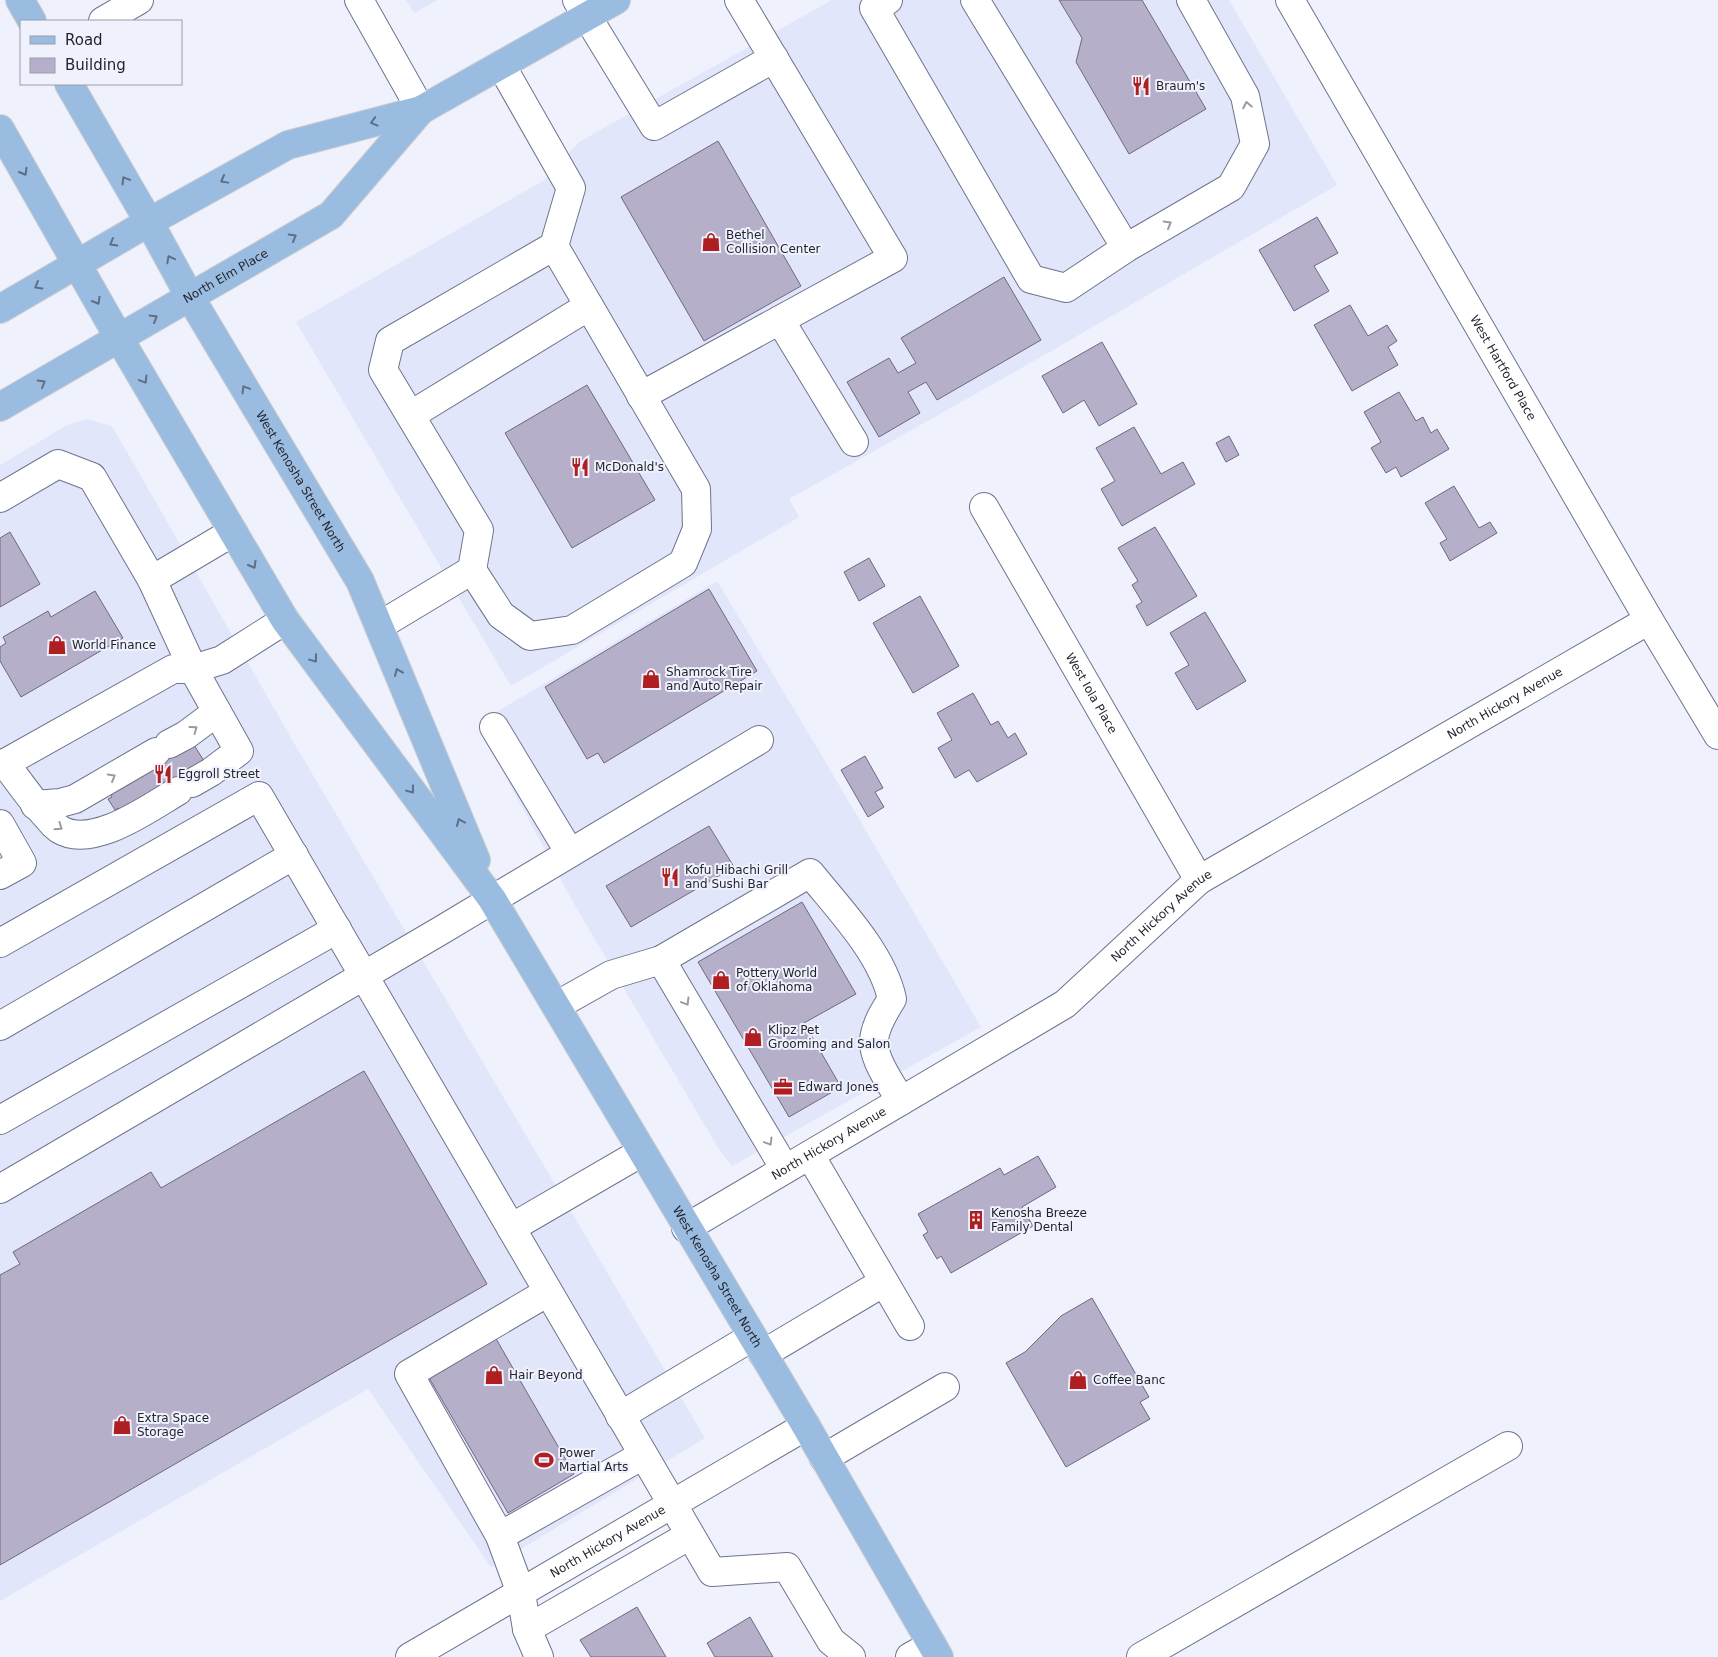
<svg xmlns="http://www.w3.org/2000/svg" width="1718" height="1657" viewBox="0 0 1718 1657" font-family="'DejaVu Sans',sans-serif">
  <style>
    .built { fill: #e1e6fb }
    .building { fill: #b6afc9; stroke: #6e6880 }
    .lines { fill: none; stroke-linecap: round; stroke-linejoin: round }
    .minor-casing { stroke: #6f748c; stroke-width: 30 }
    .major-casing { stroke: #ceced0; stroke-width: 30 }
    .minor { stroke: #fff; stroke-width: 28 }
    .major { stroke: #9bbce1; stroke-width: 28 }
    .oneway { stroke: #9a9ba0 }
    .oneway2 { stroke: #5d6e86 }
    .labels { text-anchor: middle; stroke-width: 4; stroke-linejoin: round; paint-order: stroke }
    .poi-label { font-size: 12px; fill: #1f212b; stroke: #eff1fc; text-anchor: start }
    .street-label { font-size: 12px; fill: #1f212b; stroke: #eff1fc }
  </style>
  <rect width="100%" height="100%" fill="#eff1fc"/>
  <g class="built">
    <path d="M406 0H438L414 13Z"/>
    <path d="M832 0H1229L1337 185 1048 353 789 499 799 517 511 686 296 322 543 181 579 142Z"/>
    <path d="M86 419 112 426 294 743 705 1438 491 1567 368 1389 0 1601V465L66 426Z"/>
    <path d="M717 581 822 756 981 1027 732 1166 720 1151 573 902 482 733 480 722Z"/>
  </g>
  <g class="building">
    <path d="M1059 0H1142L1206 109 1129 154 1076 62 1082 38Z"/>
    <path d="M718 141 801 286 704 341 621 197Z"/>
    <path d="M1317 217 1338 253 1314 266 1329 291 1294 311 1259 250Z"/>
    <path d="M1004 277 1041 340 937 400 926 382 908 392 920 413 879 437 847 382 889 358 898 373 916 363 901 338Z"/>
    <path d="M1350 305 1368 336 1387 325 1397 341 1388 347 1398 365 1352 391 1314 325Z"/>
    <path d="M1102 342 1137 404 1099 426 1084 400 1063 413 1042 376Z"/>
    <path d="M587 385 655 500 572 548 505 433Z"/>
    <path d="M1399 392 1416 421 1423 417 1431 433 1437 429 1449 449 1401 477 1396 467 1386 473 1371 448 1381 442 1364 412Z"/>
    <path d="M1134 427 1161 474 1183 462 1195 484 1122 526 1101 489 1115 481 1096 448Z"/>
    <path d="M1229 436 1239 455 1226 462 1216 443Z"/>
    <path d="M1454 486 1479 528 1490 522 1497 533 1450 561 1440 543 1447 539 1425 503Z"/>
    <path d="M1155 527 1197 596 1147 626 1136 606 1142 602 1132 585 1138 581 1118 548Z"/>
    <path d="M10 532 40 584 0 607V538Z"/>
    <path d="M869 558 885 586 859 601 844 572Z"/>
    <path d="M709 589 757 671 604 763 598 753 587 759 545 687Z"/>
    <path d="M95 591 123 638 21 697 0 661V647L6 643 3 637 48 611 51 617Z"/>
    <path d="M920 596 959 666 913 693 873 623Z"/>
    <path d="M1205 612 1246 681 1197 710 1175 673 1189 665 1170 633Z"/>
    <path d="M973 693 991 725 998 721 1008 738 1015 733 1027 754 977 782 969 770 955 778 938 748 952 740 937 713Z"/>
    <path d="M194 745 204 761 174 782 119 810 118 808 115 810 108 799 112 797 110 794 176 751Z"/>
    <path d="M865 756 883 788 875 792 884 807 868 817 841 770Z"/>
    <path d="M709 826 734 867 631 927 606 886Z"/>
    <path d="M802 902 856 994 804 1023 841 1087 789 1117 698 962Z"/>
    <path d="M364 1071 487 1284 0 1565V1275L20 1264 13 1252 151 1172 161 1188Z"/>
    <path d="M1038 1156 1056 1187 1022 1207 1033 1226 951 1273 941 1256 937 1259 923 1235 928 1232 918 1214 1000 1168 1004 1175Z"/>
    <path d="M1092 1298 1149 1397 1140 1402 1150 1419 1066 1467 1006 1363 1025 1352 1061 1316Z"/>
    <path d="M495 1337 574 1474 508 1513 428 1376Z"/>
    <path d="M637 1607 666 1657H591L580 1640Z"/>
    <path d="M750 1617 773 1657H715L707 1643Z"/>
  </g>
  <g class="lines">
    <g class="minor-casing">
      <g id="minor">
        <path d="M359 0 421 110"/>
        <path d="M577 0 654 126 774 58"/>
        <path d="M888 0 874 8 1031 279 1066 288 1126 248 1231 187 1255 144 1245 96 1191 0"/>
        <path d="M975 0 1126 248"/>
        <path id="s1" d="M1290 0 1649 620 1718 735"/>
        <path d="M103 21 139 0"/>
        <path d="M780 320 854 442"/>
        <path d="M641 396 893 258 739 0"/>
        <path d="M411 415 589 306"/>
        <path d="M0 498 58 464 92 477 152 580 193 669 239 751 211 772 192 783"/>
        <path id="s2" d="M984 507 1199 880"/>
        <path d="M472 570 479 530 383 370 390 341 554 246 571 188 501 65"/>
        <path d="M152 580 233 532"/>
        <path d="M379 626 472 570 501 615 530 636 572 630 683 563 697 529 696 489 554 246"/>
        <path d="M494 727 570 853"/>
        <path d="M169 744 186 735 217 712"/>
        <path d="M5 763C19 782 32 801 48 818 51 822 55 826 59 829 92 850 149 808 178 791"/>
        <path d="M0 766 173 669H193L222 660 285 620"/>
        <path d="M35 805 60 803 75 799 156 752"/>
        <path d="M0 824 22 863 0 875"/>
        <path d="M0 943 259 796 712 1572 787 1567 831 1641 851 1657"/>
        <path d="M661 960 785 1169"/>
        <path d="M556 1006 611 975 661 960 810 873C839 909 882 953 892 999 885 1010 878 1021 875 1034 869 1055 891 1083 901 1101"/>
        <path d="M0 1026 294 855"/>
        <path d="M0 1120 337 929"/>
        <path d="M810 1155 910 1326"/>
        <path d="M0 1189 440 931 759 740"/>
        <path d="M511 1228 642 1152"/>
        <path id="s3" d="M686 1228 1065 1004 1199 880 1649 620"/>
        <path d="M763 1354 884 1282"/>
        <path d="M620 1416 752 1337"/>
        <path d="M824 1458 945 1387"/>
        <path d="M500 1536 643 1455"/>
        <path d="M527 1629 690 1535"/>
        <path id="s4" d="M410 1657 806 1426"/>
        <path d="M539 1657 527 1629 521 1593 500 1536 409 1374 548 1292"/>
        <path d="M910 1657 932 1645"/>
        <path d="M1141 1657 1508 1446"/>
      </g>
    </g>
    <g class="major-casing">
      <g id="major">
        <path d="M20 0 32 21"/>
        <path id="s5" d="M69 84 149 222 190 297 360 581 476 860"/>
        <path id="s6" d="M0 129 119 338 285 620 492 899 806 1426 939 1657"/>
        <path d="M0 309 149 222 288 145 421 110 616 0"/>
        <path id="s7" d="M0 407 331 215 421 110"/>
      </g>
    </g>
    <use href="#minor" class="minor"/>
    <use href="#major" class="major"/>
  </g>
  <defs><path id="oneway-chevron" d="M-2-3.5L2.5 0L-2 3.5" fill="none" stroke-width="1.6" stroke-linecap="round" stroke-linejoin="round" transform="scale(1.25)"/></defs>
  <g class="oneway">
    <use href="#oneway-chevron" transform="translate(1247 105) rotate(-101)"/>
    <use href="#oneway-chevron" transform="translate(1168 224) rotate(-30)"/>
    <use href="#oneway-chevron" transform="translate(194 729) rotate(-36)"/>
    <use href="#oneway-chevron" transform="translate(112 777) rotate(-30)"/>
    <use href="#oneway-chevron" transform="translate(59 827) rotate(35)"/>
    <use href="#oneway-chevron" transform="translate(686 1002) rotate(59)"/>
    <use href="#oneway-chevron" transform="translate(769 1142) rotate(59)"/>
  </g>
  <g class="oneway2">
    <use href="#oneway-chevron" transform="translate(374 122) rotate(165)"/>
    <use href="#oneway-chevron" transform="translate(24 172) rotate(60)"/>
    <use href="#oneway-chevron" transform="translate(125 180) rotate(-121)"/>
    <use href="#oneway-chevron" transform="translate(224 180) rotate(151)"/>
    <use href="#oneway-chevron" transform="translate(293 237) rotate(-30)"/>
    <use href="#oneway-chevron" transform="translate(113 243) rotate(150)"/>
    <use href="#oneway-chevron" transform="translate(170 259) rotate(-118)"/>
    <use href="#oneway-chevron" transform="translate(38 286) rotate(150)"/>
    <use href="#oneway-chevron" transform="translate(97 301) rotate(60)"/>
    <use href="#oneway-chevron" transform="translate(154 318) rotate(-30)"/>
    <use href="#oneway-chevron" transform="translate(144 380) rotate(59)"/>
    <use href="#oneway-chevron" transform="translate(42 383) rotate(-30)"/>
    <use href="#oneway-chevron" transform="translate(245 389) rotate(-121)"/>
    <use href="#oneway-chevron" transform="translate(253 565) rotate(60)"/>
    <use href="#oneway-chevron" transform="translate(314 659) rotate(53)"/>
    <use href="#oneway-chevron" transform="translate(398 672) rotate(-113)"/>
    <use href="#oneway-chevron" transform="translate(411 790) rotate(53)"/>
    <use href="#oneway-chevron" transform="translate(460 822) rotate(-113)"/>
  </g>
  <defs>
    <g id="restaurant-bare" transform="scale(1.5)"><path d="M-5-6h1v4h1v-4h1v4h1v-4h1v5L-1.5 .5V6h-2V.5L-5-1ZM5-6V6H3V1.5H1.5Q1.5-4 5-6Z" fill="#af1e21" stroke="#eff1fc" stroke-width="2.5" paint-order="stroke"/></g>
    <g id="shop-bare" transform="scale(1.5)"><path d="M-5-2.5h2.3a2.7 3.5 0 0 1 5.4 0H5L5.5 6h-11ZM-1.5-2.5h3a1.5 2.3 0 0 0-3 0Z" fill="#af1e21" stroke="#eff1fc" stroke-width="2.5" paint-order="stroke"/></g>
    <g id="office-bare" transform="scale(1.5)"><path d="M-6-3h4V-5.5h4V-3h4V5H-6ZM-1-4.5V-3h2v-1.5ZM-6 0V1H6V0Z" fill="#af1e21" stroke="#eff1fc" stroke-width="2.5" paint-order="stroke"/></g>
    <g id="building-bare" transform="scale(1.5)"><path d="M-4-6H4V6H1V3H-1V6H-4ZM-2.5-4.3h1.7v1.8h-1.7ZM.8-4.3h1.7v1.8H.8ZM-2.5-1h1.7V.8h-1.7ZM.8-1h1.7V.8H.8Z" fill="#af1e21" stroke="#eff1fc" stroke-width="2.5" paint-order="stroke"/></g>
    <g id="stadium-bare" transform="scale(1.5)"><path d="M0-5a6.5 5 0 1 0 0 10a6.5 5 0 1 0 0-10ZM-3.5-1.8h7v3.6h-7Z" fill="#af1e21" stroke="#eff1fc" stroke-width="2.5" paint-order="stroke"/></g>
  </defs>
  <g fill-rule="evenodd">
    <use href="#restaurant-bare" x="1141" y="86"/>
    <use href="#shop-bare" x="711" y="242"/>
    <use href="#restaurant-bare" x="580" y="467"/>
    <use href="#shop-bare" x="57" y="645"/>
    <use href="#shop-bare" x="651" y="679"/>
    <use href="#restaurant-bare" x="163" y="774"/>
    <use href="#restaurant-bare" x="670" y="877"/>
    <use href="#shop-bare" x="721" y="980"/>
    <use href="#shop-bare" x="753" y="1037"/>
    <use href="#office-bare" x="783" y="1087"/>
    <use href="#building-bare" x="976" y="1220"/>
    <use href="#shop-bare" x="494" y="1375"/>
    <use href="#shop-bare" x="1078" y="1380"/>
    <use href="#shop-bare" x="122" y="1425"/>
    <use href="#stadium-bare" x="544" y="1460"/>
  </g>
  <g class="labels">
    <g class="poi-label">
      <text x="1156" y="90">Braum's</text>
      <text x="726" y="239">Bethel<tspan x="726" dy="14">Collision Center</tspan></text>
      <text x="595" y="471">McDonald's</text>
      <text x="72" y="649">World Finance</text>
      <text x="666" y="676">Shamrock Tire<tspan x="666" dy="14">and Auto Repair</tspan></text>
      <text x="178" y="778">Eggroll Street</text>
      <text x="685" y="874">Kofu Hibachi Grill<tspan x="685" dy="14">and Sushi Bar</tspan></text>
      <text x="736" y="977">Pottery World<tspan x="736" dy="14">of Oklahoma</tspan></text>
      <text x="768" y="1034">Klipz Pet<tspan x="768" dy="14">Grooming and Salon</tspan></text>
      <text x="798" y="1091">Edward Jones</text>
      <text x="991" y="1217">Kenosha Breeze<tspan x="991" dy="14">Family Dental</tspan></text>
      <text x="509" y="1379">Hair Beyond</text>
      <text x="1093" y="1384">Coffee Banc</text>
      <text x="137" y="1422">Extra Space<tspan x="137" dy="14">Storage</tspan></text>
      <text x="559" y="1457">Power<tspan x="559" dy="14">Martial Arts</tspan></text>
    </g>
    <g class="street-label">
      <text dy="4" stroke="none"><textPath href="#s7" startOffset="261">North Elm Place</textPath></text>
      <text dy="4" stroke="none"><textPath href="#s1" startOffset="425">West Hartford Place</textPath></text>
      <text dy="4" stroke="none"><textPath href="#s5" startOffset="460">West Kenosha Street North</textPath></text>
      <text dy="4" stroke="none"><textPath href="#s2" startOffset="215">West Iola Place</textPath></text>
      <text dy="4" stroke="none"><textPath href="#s3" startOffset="976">North Hickory Avenue</textPath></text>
      <text dy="4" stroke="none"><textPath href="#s3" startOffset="571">North Hickory Avenue</textPath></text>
      <text dy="4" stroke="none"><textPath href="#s3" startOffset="166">North Hickory Avenue</textPath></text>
      <text dy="4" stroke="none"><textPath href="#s6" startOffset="1355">West Kenosha Street North</textPath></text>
      <text dy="4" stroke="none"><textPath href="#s4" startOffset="229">North Hickory Avenue</textPath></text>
    </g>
  </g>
  <rect x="20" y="20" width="162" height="65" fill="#eff1fc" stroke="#9c9ea8"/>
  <rect x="30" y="36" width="25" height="8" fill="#9bbce1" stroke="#9c9ea8"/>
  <text x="65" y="45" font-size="15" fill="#1f212b">Road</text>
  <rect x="30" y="58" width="25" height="15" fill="#b6afc9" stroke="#9c9ea8"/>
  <text x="65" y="70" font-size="15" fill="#1f212b">Building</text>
</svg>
